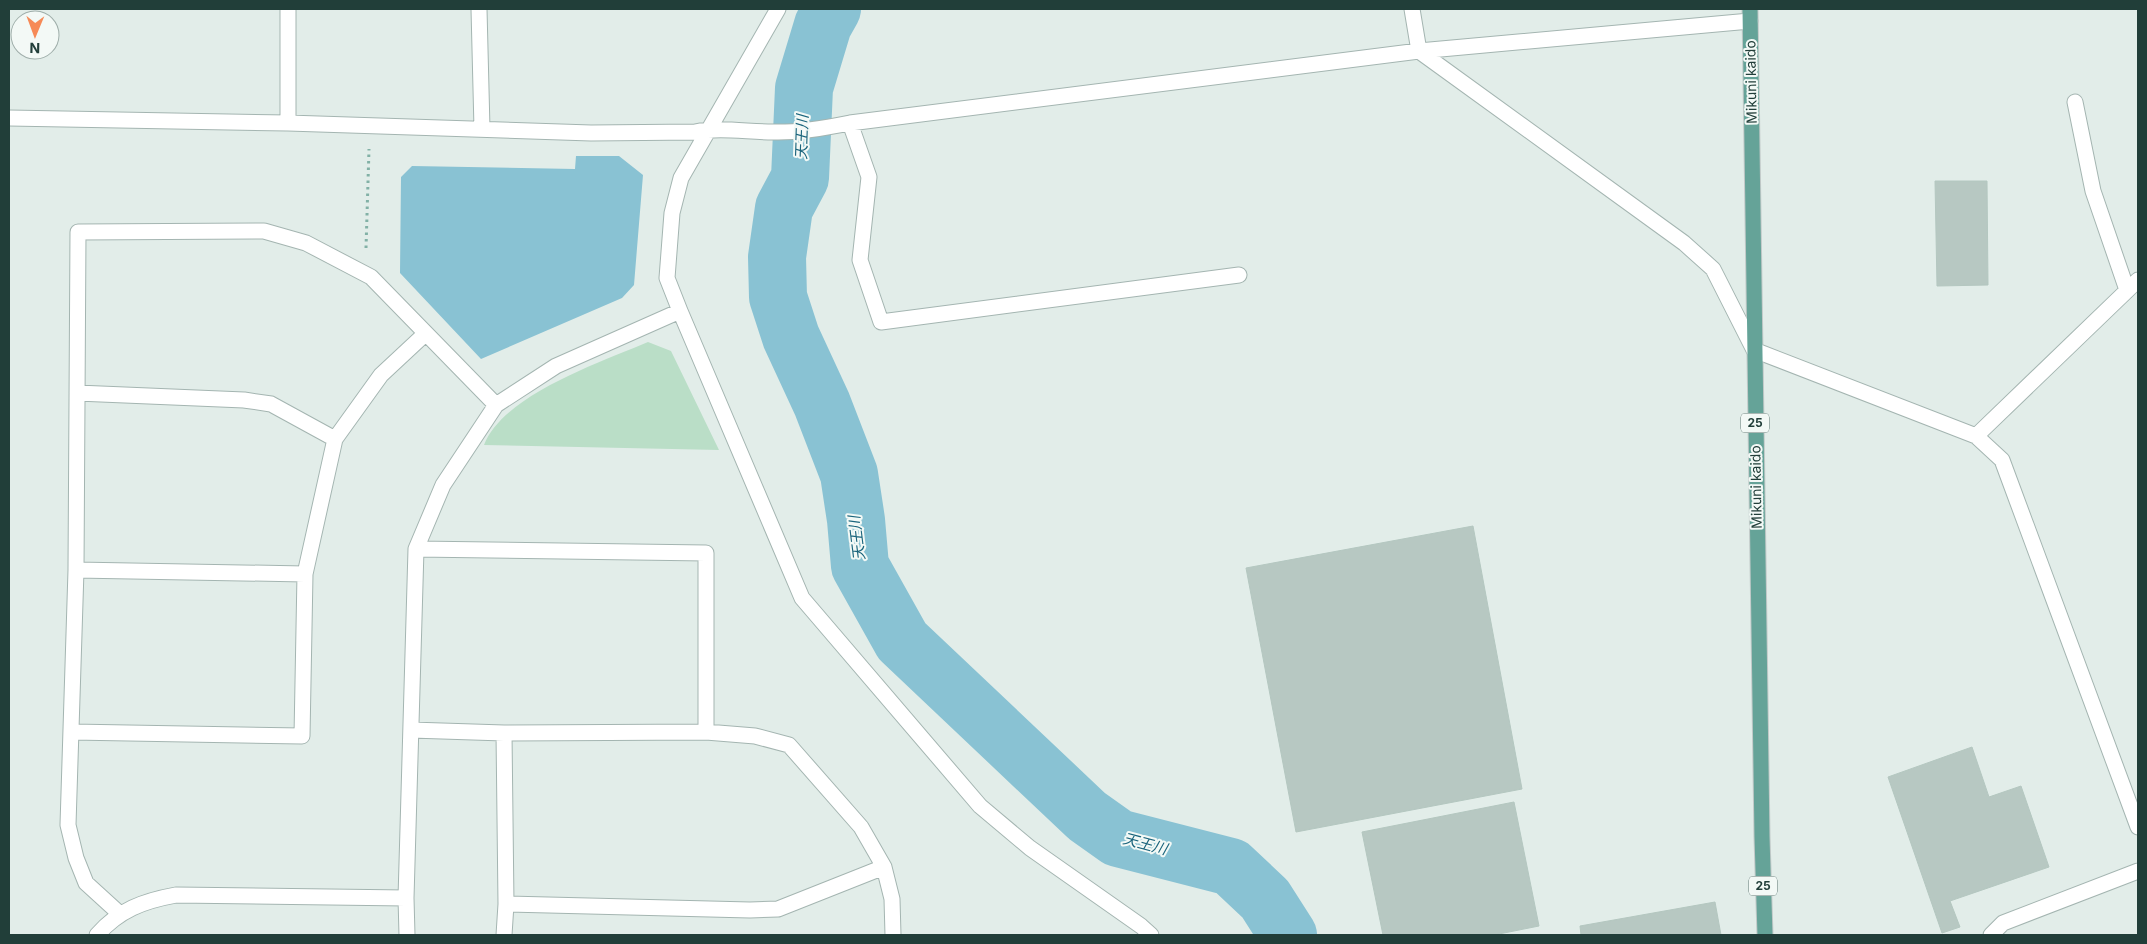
<svg xmlns="http://www.w3.org/2000/svg" width="2147" height="944" viewBox="0 0 2147 944" font-family="Inter,'Noto Sans JP',sans-serif">
	<style>
		.green { fill: #badec7 }
		.water { fill: #89c2d3 }
		.lines { fill: none; stroke-linecap: round; stroke-linejoin: round }
		.river { stroke: #89c2d3; stroke-width: 58 }
		.building { fill: #b7c8c2; stroke: #b4c7c0 }
		.minor-casing { stroke: #a4b5b1; stroke-width: 17 }
		.major-casing { stroke: #c1c9c8; stroke-width: 17 }
		.path { stroke: #82b1a6; stroke-width: 3; stroke-dasharray: 2.5 4; stroke-linecap: butt }
		.minor { stroke: #fff; stroke-width: 15 }
		.major { stroke: #65a398; stroke-width: 15 }
		.labels { text-anchor: middle; stroke-width: 4; stroke-linejoin: round; paint-order: stroke }
		.shield { fill: #f3f9f6; stroke: #607672; stroke-width: 1 }
		.shield-label { font-size: 12px; font-weight: bold; fill: #213e39 }
		.street-label { font-size: 14px; fill: #213e39; stroke: #f3f9f6 }
		.water-label { font-size: 15px; font-style: italic; fill: #1a647c; stroke: #f3f9f6 }
	</style>
	<rect width="100%" height="100%" fill="#e2ede9"/>
	<path class="green" d="M648 342 671 351 719 450 484 445C503 395 601 362 648 342Z"/>
	<path class="water" d="M576 156H619L643 175 634 285 622 298 481 359 400 273 401 177 412 166 575 169Z"/>
	<g class="lines">
		<path class="river" d="M832 9 823 25 804 88 800 178 784 208 777 257 778 297 791 337 822 404 849 474 856 520 860 566 902 641 1087 816 1118 838 1231 867 1265 899 1288 935"/>
	</g>
	<path class="building" d="M1935 181H1987L1988 285 1937 286Z
		M1473 526 1522 789 1296 832 1246 568Z
		M1972 747 1989 797 2021 786 2049 867 1950 901 1960 927 1942 933 1888 777Z
		M1514 802 1539 926 1494 935H1383L1362 832Z
		M1715 902 1721 935H1581L1580 926Z"/>
	<g class="lines">
		<g class="minor-casing">
			<path id="minor" d="M288 9V123
				M479 9 482 129
				M778 9 681 178 672 213 667 278 680 311 802 598 980 806 1030 848 1141 926 1151 935
				M1412 9 1419 51 1684 243 1713 269 1754 350 1976 436 2002 460 2138 827
				M2075 102 2093 191 2127 290
				M9 118 288 123 591 133 695 132C720 127 747 132 773 132 798 133 825 128 850 123L1419 51 1750 21
				M850 123 869 177 860 260 881 322 1239 275
				M77 393 244 400 271 404 335 439
				M1976 436 2138 280
				M416 549 706 553V732
				M76 570 305 574
				M411 730 504 733 706 732 755 736 789 745 861 827 884 867 892 899 893 935
				M72 732 302 736 305 574 335 439 381 375 425 334
				M506 904 750 910 778 909 884 867
				M120 914 86 883 76 858 68 825 76 570 78 232 264 231 306 243 371 277 496 405
				M97 935C119 910 143 901 176 895L406 898
				M407 935 406 898 416 549 443 485 496 405 556 366 680 311
				M504 935 506 904 504 733
				M1991 935 2003 923 2138 871"/>
		</g>
		<g class="major-casing">
			<path id="major" d="M1750 9 1762 837 1765 935"/>
		</g>
		<path class="path" d="M366 248 369 149"/>
		<use href="#minor" class="minor"/>
		<use href="#major" class="major"/>
	</g>
	<g class="labels">
		<g class="shield">
			<rect x="1741" y="413.5" width="28" height="19" rx="4"/>
			<rect x="1749" y="876.5" width="28" height="19" rx="4"/>
		</g>
		<g class="shield-label">
			<text x="1755" y="427">25</text>
			<text x="1763" y="890">25</text>
		</g>
		<g class="street-label">
			<text transform="translate(1751 82) rotate(-91)" y="5">Mikuni kaido</text>
			<text transform="translate(1756 487) rotate(-91)" y="5">Mikuni kaido</text>
		</g>
		<g class="water-label">
			<text transform="translate(802 137) rotate(-88)" y="5">天王川</text>
			<text transform="translate(857 538) rotate(-97)" y="5">天王川</text>
			<text transform="translate(1145 844) rotate(15)" y="5">天王川</text>
		</g>
	</g>
	<rect width="2147" height="944" fill="none" stroke="#213e39" stroke-width="20"/>
	<g transform="translate(35 35) rotate(181)"><circle r="24" fill="#f3f9f6" stroke="#9faeaa"/>
	<path d="M0-4L9 19L0 12L-9 19Z" fill="#f68a57"/>
	<text y="-8" font-size="14" font-weight="bold" text-anchor="middle" fill="#213e39">N</text>
	</g>
</svg>
